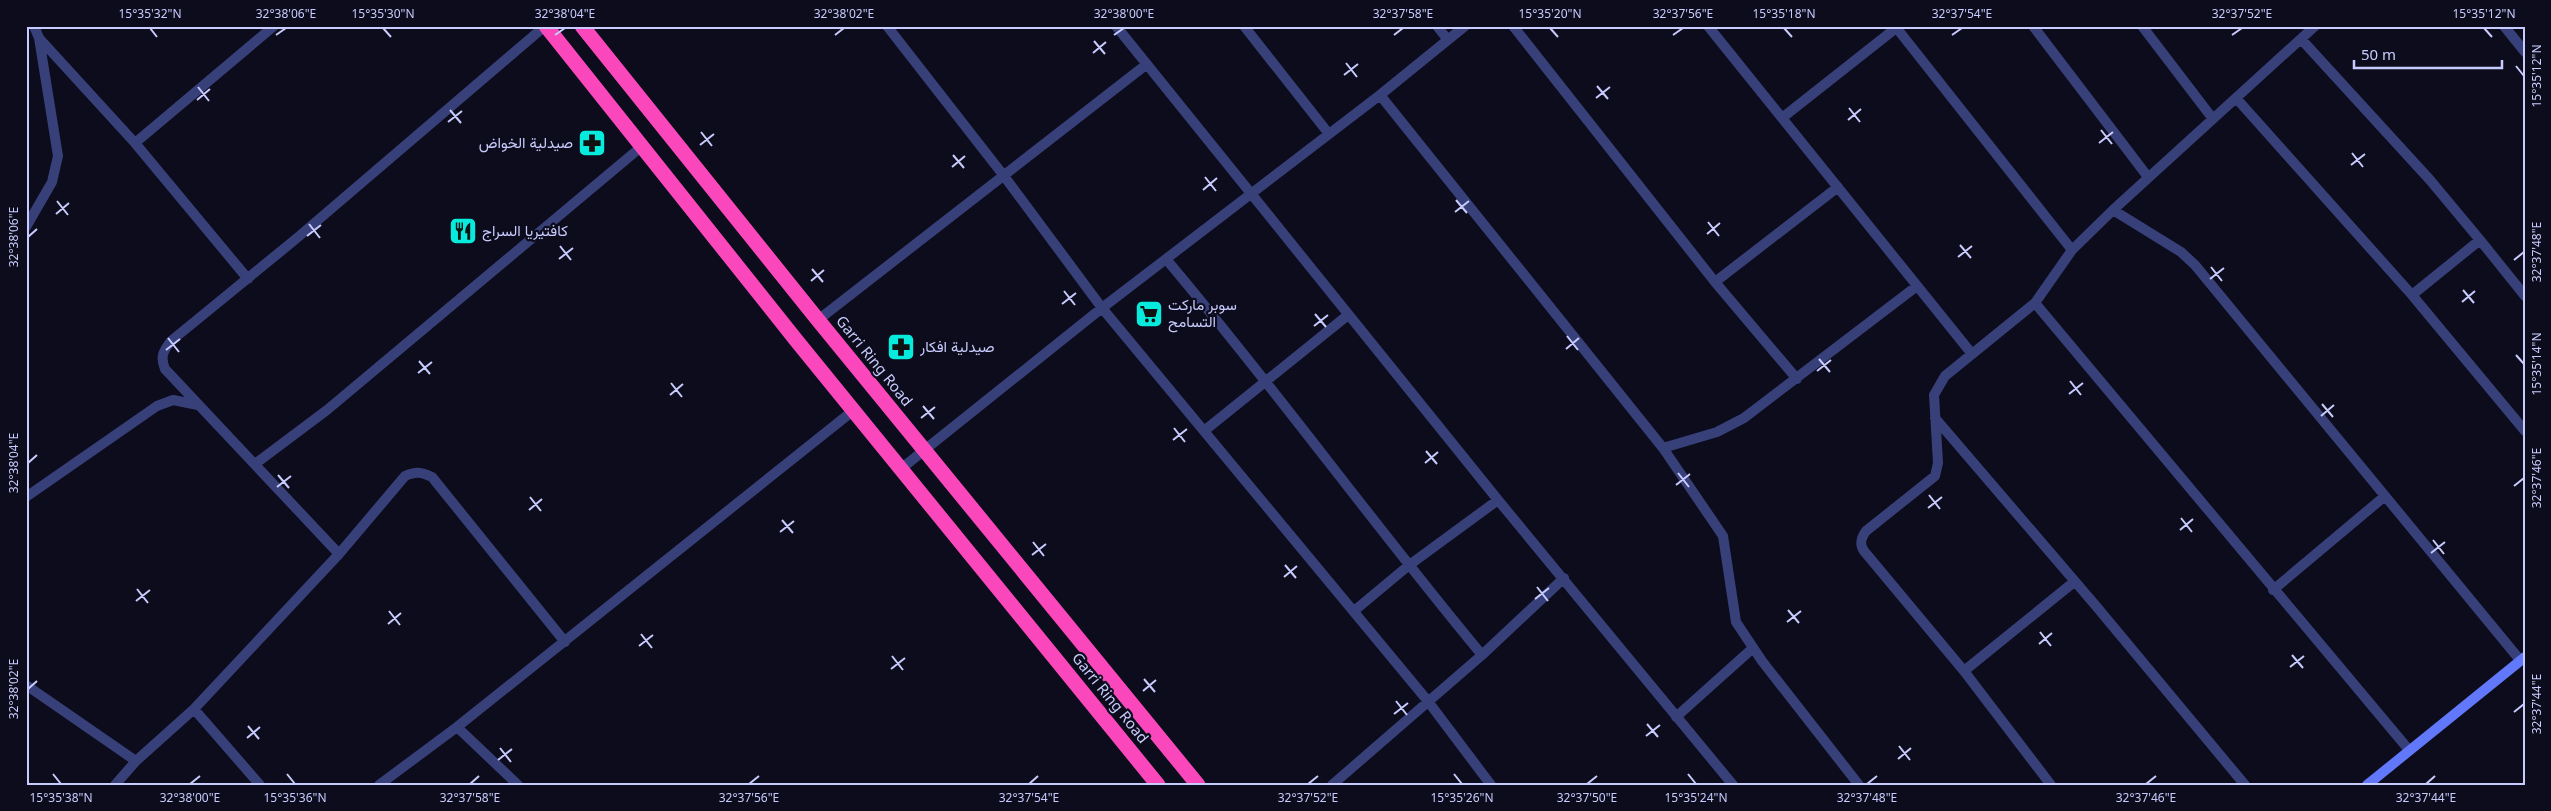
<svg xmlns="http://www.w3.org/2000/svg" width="2551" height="811" viewBox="0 0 2551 811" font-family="'Noto Sans',Vazirmatn,sans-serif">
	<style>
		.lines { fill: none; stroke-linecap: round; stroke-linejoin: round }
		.street { stroke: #38407a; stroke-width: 10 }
		.secondary { stroke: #6278fb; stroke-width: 10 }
		.highway { stroke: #fa47bb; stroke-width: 15 }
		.ticks { fill: none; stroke: #c8cbfd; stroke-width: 2 }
		.labels { text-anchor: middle; stroke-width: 4.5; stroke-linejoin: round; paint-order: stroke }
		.poi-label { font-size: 15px; fill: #c8cbfd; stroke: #0c0c1c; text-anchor: start }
		.street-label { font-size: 15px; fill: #c8cbfd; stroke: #0c0c1c }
		.neatline { fill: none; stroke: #c8cbfd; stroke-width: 2 }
		.ticks-label { font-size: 12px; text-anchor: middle; fill: #c8cbfd }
	</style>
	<rect width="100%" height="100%" fill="#0c0c1c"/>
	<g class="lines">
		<path class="street" d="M887 26 1004 176 1102 308 1427 700 1491 785
			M1116 26 1498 500 1733 785
			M1244 26 1329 134
			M1437 26 1448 40
			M1513 26 1715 282 1797 379
			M1708 26 1972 354
			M1895 26 2072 250
			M2033 26 2148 177
			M2142 26 2213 119
			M2504 26 2525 52
			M39 38 135 143 248 279
			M2301 39 2430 180 2480 240
			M1380 95 1663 448 1723 536 1736 622 1762 661 1859 785
			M2236 98 2412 295 2525 431
			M1782 118 1896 28
			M135 143 274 26
			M2113 210 2181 252 2195 265 2520 660
			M26 227 52 182 58 156 39 38 34 26
			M1166 259C1275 388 1374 525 1482 655
			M1715 282 1838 187
			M2412 295 2480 240 2525 296
			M2035 303 2409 750
			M818 320 1147 64
			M1935 418 2096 606 2245 785
			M1204 431 1348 315
			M1663 448 1717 432 1744 418 1917 286
			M255 464 327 410 641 147
			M902 468 1102 308 1380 95 1465 26
			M26 497 157 406 173 400 198 405
			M339 554 165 369C160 357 163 351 171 341L297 238 545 26
			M2273 590 2385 496
			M1354 611 1408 566 1498 500
			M1964 671 2074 582
			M26 685 136 761
			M194 709 260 785
			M1676 717 1753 648
			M457 727 518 785
			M115 785 136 761 194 709 339 554 405 476C416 471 421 472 432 477L565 642
			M379 785 457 727 854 410
			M1332 785 1482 655 1564 578
			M2051 785 1964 671 1864 551C1859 544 1861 538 1866 531L1935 476 1938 463 1934 395 1945 376 2035 303 2072 250 2113 210 2315 26"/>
		<path class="secondary" d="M2367 785 2525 657"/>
		<path class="highway" d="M546 26 796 340 1158 785
			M582 26 818 320 1198 785"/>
	</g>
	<path class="ticks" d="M150 28 157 37M383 28 391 37M1550 28 1558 37M1784 28 1792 37M2484 28 2492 37M276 35 286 28M555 35 565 28M835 35 844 28M1114 35 1124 28M1394 35 1403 28M1673 35 1683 28M1952 35 1962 28M2232 35 2242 28M1094 41 1105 54M1093 53 1106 42M1346 63 1357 77M2516 66 2524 76M1344 75 1358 64M1597 86 1608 99M198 87 209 101M1596 98 1610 87M197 100 210 89M1849 108 1860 122M450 110 461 123M1848 120 1861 109M448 122 462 111M2101 130 2112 144M701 132 712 146M2099 143 2113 132M700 145 714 134M2352 153 2363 167M953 155 964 168M2351 165 2365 154M952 167 965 156M1205 177 1216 191M1203 190 1217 178M1456 200 1467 213M57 201 68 215M1455 212 1469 201M56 214 69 203M1708 222 1719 236M309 224 320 238M1707 234 1720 223M307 236 321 225M28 237 37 229M1960 245 1971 258M560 246 571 260M1958 257 1972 246M559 259 573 248M2514 260 2524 252M2211 267 2222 281M812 269 823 282M2210 279 2224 268M811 281 824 270M2463 290 2474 303M1064 291 1075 305M2462 302 2475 291M1062 304 1076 293M1315 314 1326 327M1314 326 1328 315M1567 336 1578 350M168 338 179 352M1566 349 1579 338M166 350 180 339M2516 355 2524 364M1819 359 1830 372M419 361 430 374M1817 371 1831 360M418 373 432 362M2070 381 2081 395M671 383 682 397M2069 394 2083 383M670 395 683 384M2322 404 2333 417M923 406 934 419M2321 416 2334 405M921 418 935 407M1174 428 1185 442M1173 440 1187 429M1426 451 1437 464M28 463 37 455M1425 463 1438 452M1678 473 1689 487M278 475 289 488M1676 485 1690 474M2514 486 2524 478M277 487 291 476M1929 495 1940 509M530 497 541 511M1928 508 1942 497M529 510 542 499M2181 518 2192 532M782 520 793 533M2180 530 2193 519M780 532 794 521M2433 540 2444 554M1033 542 1044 556M2431 553 2445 542M1032 555 1046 544M1285 565 1296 578M1284 577 1297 566M1537 587 1548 601M137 589 148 603M1535 599 1549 588M136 601 150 590M1788 610 1799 623M389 611 400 625M1787 622 1801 611M388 624 401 613M2040 632 2051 646M641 634 652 648M2039 644 2052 633M639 646 653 635M2292 655 2303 668M892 656 903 670M2290 667 2304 656M891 669 905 658M1144 679 1155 692M28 689 37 681M1143 691 1156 680M1396 701 1407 715M2514 712 2524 704M1394 714 1408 703M1647 724 1658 737M248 726 259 739M1646 736 1660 725M247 738 260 727M1899 746 1910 760M500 748 511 762M1898 759 1911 748M498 760 512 749M53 774 61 784M287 774 295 784M1454 774 1462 784M1688 774 1696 784M190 784 200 776M470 784 479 776M749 784 759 776M1029 784 1038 776M1308 784 1318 776M1587 784 1597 776M1867 784 1877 776M2146 784 2156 776M2426 784 2435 776"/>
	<defs>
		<g id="pharmacy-square" transform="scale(1.4375)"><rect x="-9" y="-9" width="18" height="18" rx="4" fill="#06ebdb" stroke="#0c0c1c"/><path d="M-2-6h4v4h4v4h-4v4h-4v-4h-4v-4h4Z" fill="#111"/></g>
		<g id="restaurant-square" transform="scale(1.4375)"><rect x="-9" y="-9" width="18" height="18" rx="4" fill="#06ebdb" stroke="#0c0c1c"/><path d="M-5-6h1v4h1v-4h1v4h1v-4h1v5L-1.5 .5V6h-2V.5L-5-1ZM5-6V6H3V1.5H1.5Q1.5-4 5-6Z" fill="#111"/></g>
		<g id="supermarket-square" transform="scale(1.4375)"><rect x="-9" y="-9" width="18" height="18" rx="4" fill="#06ebdb" stroke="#0c0c1c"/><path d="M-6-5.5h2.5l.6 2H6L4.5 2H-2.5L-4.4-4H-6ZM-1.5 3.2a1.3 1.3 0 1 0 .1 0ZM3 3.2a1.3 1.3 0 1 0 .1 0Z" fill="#111"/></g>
	</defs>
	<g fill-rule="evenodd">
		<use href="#pharmacy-square" x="592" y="143"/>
		<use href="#restaurant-square" x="463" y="231"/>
		<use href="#supermarket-square" x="1149" y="314"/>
		<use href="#pharmacy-square" x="901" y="347"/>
	</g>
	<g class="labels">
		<g class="poi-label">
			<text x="573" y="148" text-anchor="end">صيدلية الخواض</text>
			<text x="482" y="236">كافتيريا السراج</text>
			<text x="1168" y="310">سوبر ماركت<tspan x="1168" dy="17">التسامح</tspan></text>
			<text x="920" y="352">صيدلية افكار</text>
		</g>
		<g class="street-label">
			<text transform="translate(874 361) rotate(51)" y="5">Garri Ring Road</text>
			<text transform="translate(1110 698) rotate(51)" y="5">Garri Ring Road</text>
		</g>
	</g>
	<rect width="2551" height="811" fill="none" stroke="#0c0c1c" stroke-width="55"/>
	<path d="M2354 60v8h148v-8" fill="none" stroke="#c8cbfd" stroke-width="2.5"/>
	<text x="2361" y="60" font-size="15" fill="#c8cbfd" stroke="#0c0c1c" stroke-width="4" paint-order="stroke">50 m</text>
	<rect x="28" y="28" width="2496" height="756" class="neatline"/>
	<g class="ticks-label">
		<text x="150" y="18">15°35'32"N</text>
		<text x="286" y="18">32°38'06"E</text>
		<text x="383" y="18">15°35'30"N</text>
		<text x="565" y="18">32°38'04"E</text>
		<text x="844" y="18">32°38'02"E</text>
		<text x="1124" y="18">32°38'00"E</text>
		<text x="1403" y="18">32°37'58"E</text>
		<text x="1550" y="18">15°35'20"N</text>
		<text x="1683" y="18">32°37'56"E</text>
		<text x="1784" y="18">15°35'18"N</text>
		<text x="1962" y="18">32°37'54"E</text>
		<text x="2242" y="18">32°37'52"E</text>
		<text x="2484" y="18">15°35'12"N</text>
		<text transform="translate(2537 76) rotate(-90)" y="4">15°35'12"N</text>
		<text transform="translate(14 237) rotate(-90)" y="4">32°38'06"E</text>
		<text transform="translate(2537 252) rotate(-90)" y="4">32°37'48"E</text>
		<text transform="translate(2537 364) rotate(-90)" y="4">15°35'14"N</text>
		<text transform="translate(14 463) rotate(-90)" y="4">32°38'04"E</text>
		<text transform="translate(2537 478) rotate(-90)" y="4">32°37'46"E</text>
		<text transform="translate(14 689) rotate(-90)" y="4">32°38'02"E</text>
		<text transform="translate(2537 704) rotate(-90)" y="4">32°37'44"E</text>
		<text x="61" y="802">15°35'38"N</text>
		<text x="190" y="802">32°38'00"E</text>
		<text x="295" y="802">15°35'36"N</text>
		<text x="470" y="802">32°37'58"E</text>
		<text x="749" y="802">32°37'56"E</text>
		<text x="1029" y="802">32°37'54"E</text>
		<text x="1308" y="802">32°37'52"E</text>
		<text x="1462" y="802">15°35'26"N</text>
		<text x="1587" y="802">32°37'50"E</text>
		<text x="1696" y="802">15°35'24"N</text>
		<text x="1867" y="802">32°37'48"E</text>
		<text x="2146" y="802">32°37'46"E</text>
		<text x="2426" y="802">32°37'44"E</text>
	</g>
</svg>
